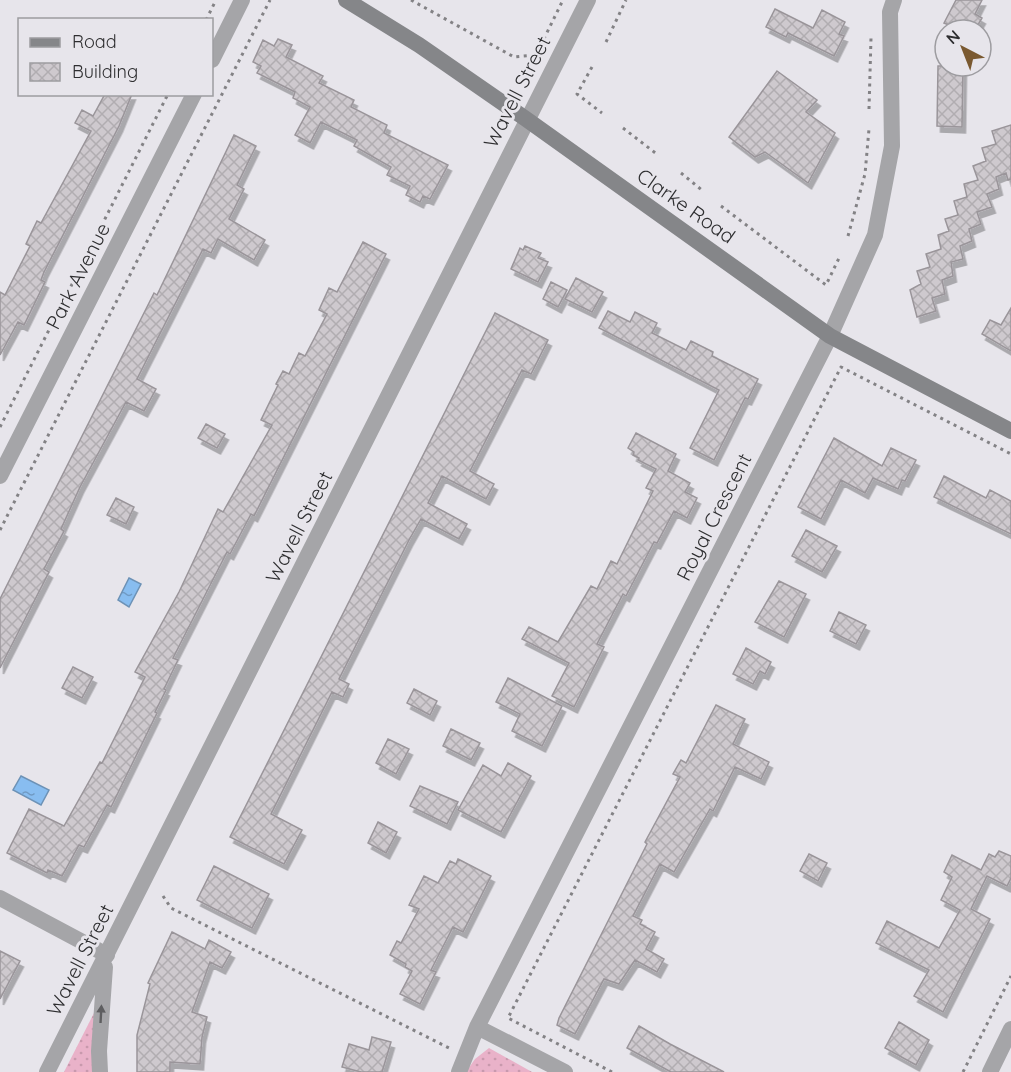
<svg xmlns="http://www.w3.org/2000/svg" width="1011" height="1072" viewBox="0 0 1011 1072" font-family="Quicksand,sans-serif">
	<style>
		.grass { fill: url(#grass-dots) }
		.water { fill: url(#water-ripples); stroke: #6d92b6; stroke-width: 1.5 }
		.building { fill: url(#building-cross-hatch); stroke: #9a959a; stroke-width: 1.5; filter: url(#shadow) }
		.lines { fill: none; stroke-linecap: round; stroke-linejoin: round }
		.path { stroke: #838285; stroke-width: 3; stroke-dasharray: 3 4.5; stroke-linecap: butt }
		.minor { stroke: #a5a5a8; stroke-width: 16 }
		.tertiary { stroke: #a5a5a8; stroke-width: 16 }
		.secondary { stroke: #858689; stroke-width: 16 }
		.oneway { fill: #5e5e60 }
		.labels { text-anchor: middle; stroke-width: 6; stroke-linejoin: round; paint-order: stroke }
		.street-label { font-size: 20px; fill: #2e2e30; stroke: #e7e5eb }
	</style>
	<defs>
		<pattern id="grass-dots" width="8" height="8" patternUnits="userSpaceOnUse" patternTransform="scale(1.5)"><rect width="8" height="8" fill="#e9b2c9"/><path d="M2 2h.1M6 6h.1" fill="none" stroke="#c899ad" stroke-width="1.8" stroke-linecap="round"/></pattern>
		<pattern id="water-ripples" width="26" height="14" patternUnits="userSpaceOnUse" patternTransform="scale(1.5)"><rect width="26" height="14" fill="#88bdf0"/><path d="M2 4q2-2 4 0t4 0M15 11q2-2 4 0t4 0" fill="none" stroke="#709ac3"/></pattern>
		<pattern id="building-cross-hatch" width="8" height="8" patternUnits="userSpaceOnUse" patternTransform="scale(1.5)"><rect width="8" height="8" fill="#cec9ce"/><path d="M0 0l8 8M0 8l8-8" fill="none" stroke="#b1adb1"/></pattern>
		<filter id="shadow"><feDropShadow dx="3.5" dy="6" stdDeviation="0" flood-color="#0004"/></filter>
	</defs>
	<rect width="100%" height="100%" fill="#e7e5eb"/>
	<path class="grass" d="M94 1013 92 1072H64Z
		M489 1048 532 1072H466L475 1059Z"/>
	<path class="water" d="M129 578 141 584 129 607 118 600Z
		M21 776 49 790 41 805 13 790Z"/>
	<path class="building" d="M956 0H982L975 14 982 18 975 30H946L949 25 944 23Z
		M775 9 813 28 822 10 845 22 839 34 844 36 834 56 788 33 786 37 766 27Z
		M278 39 292 45 286 57 323 76 319 83 354 100 351 107 387 125 384 133 448 165 430 199 423 196 420 202 406 195 410 186 387 175 391 167 354 146 357 140 321 122 310 143 295 135 310 107 293 98 295 92 257 73 261 66 253 62 263 40 274 46Z
		M938 66H963L962 127 937 126Z
		M777 71 817 100 806 112 835 133 808 183 765 152 755 157 729 137Z
		M105 94H132L119 126 44 272 41 280 45 282 24 325 18 322 0 355V292L5 295 30 246 26 244 37 221 41 223 91 131 75 123 82 110 93 116Z
		M1011 125V179L1008 180 1006 173 996 177 999 189 987 194 992 207 977 212 981 224 969 229 972 241 960 246 963 259 951 262 953 276 942 280 945 294 932 298 936 311 917 317 910 290 921 284 917 271 930 267 926 254 941 249 938 235 949 231 945 219 958 215 954 201 967 197 964 184 978 180 973 166 986 161 982 148 996 144 992 131Z
		M234 135 256 146 237 185 244 189 229 219 265 240 254 260 218 239 211 253 203 249 137 379 156 389 144 411 126 402 80 487 61 529 64 531 44 569 49 572 0 668V599L154 293 157 295Z
		M363 242 386 254 254 516 251 514 230 554 227 552 173 658 178 660 164 689 166 690 155 712 157 713 111 807 107 805 84 847 79 845 62 876 48 870 47 873 7 853 29 809 64 826 100 762 102 763 145 677 135 672 179 592 218 509 223 512 272 425 261 420 278 385 276 384 283 371 289 374 299 353 305 356 327 314 319 310 329 288 337 292Z
		M525 246 541 253 538 258 548 262 538 282 511 269 520 248 523 250Z
		M576 278 603 292 592 312 565 299Z
		M551 282 567 290 558 307 543 299Z
		M1011 308V351L982 334 990 320 1001 325Z
		M608 311 630 322 635 312 657 323 652 333 686 350 691 341 713 352 712 356 758 379 748 399 745 398 714 460 690 448 719 390 599 328Z
		M495 313 548 340 531 374 522 370 470 471 494 484 486 499 442 476 428 503 467 524 459 539 421 519 409 540 339 679 349 684 343 697 332 692 271 814 302 830 284 864 230 837Z
		M206 424 225 434 217 448 198 438Z
		M636 433 676 454 668 471 690 483 685 492 697 498 687 518 674 511 657 543 654 542 626 596 623 594 597 644 604 647 574 707 552 696 569 663 522 639 529 627 558 642 591 586 597 589 611 561 617 564 653 491 646 488 656 469 638 460 639 458 633 455 634 452 628 448Z
		M834 438 882 466 891 448 916 460 905 481 902 480 898 489 873 478 865 493 841 480 821 519 798 507Z
		M944 476 986 498 990 490 1011 501V534L934 497Z
		M116 498 134 507 126 524 107 515Z
		M806 530 837 546 822 572 792 556Z
		M779 581 806 594 784 637 755 622Z
		M839 612 866 625 856 644 830 631Z
		M746 648 771 662 765 674 760 671 753 684 733 674Z
		M73 667 93 677 82 698 62 688Z
		M508 678 562 706 542 746 512 731 520 714 496 702Z
		M414 689 437 701 430 715 407 703Z
		M716 705 745 719 733 744 769 762 761 779 735 767 713 811 710 809 674 872 660 864 633 916 642 920 640 924 655 932 646 949 664 959 657 972 635 960 619 984 604 979 575 1034 557 1025 559 1018 647 844 645 842 680 777 673 774 681 760 686 763Z
		M451 729 480 743 471 760 443 746Z
		M388 739 409 749 396 774 376 763Z
		M508 763 531 776 501 832 458 810 483 765 501 776Z
		M420 786 458 802 447 824 410 806Z
		M378 822 397 832 386 853 368 843Z
		M999 851 1011 856V878L1007 886 987 876 971 909 990 919 943 1012 914 996 929 970 876 943 887 921 939 948 960 910 941 900 952 877 944 872 952 855 981 870 989 854 995 857Z
		M809 854 827 863 818 881 800 871Z
		M458 859 491 876 463 932 453 927 431 970 436 972 420 1004 400 994 412 971 405 967 406 964 390 955 397 941 401 943 419 909 409 905 424 876 438 883 450 861 456 864Z
		M214 866 269 894 252 928 197 900Z
		M172 932 205 949 209 940 231 952 222 968 210 962 192 1012 207 1017 202 1037 200 1064 170 1062V1072H137V1035L150 984 148 983Z
		M0 951 20 961 0 999Z
		M899 1022 929 1040 916 1065 885 1048Z
		M639 1026 670 1044 724 1072H671L627 1048Z
		M372 1037 391 1042 382 1072H361L342 1067 349 1044 369 1050Z"/>
	<g class="lines">
		<path class="path" d="M411 0 514 57 536 55 563 0
			M206 20 216 0
			M606 42 626 0
			M592 67 577 94 602 113
			M869 109 871 38
			M623 128 658 155
			M681 173 703 191
			M721 206 826 285 840 256
			M848 236 865 174 869 129
			M0 427 168 94
			M0 530 270 0
			M163 896 171 908 451 1049
			M612 1072 508 1018 841 367 1011 454
			M963 1072 1011 976"/>
		<path class="minor" d="M212 60 242 0
			M0 476 194 94
			M0 898 107 955
			M477 1027 565 1072
			M459 1072 477 1027 830 336 875 235 892 146 890 12 894 0
			M990 1072 1011 1029"/>
		<path class="tertiary" d="M47 1072 588 0
			M100 1072 99 1051 105 967"/>
		<path class="secondary" d="M346 0 419 45 526 119 830 336 1011 431"/>
	</g>
	<defs><path id="oneway-solid" d="M-6-.8H1V-3.2L6.5 0L1 3.2V.8H-6Z" transform="scale(1.5)"/></defs>
	<use class="oneway" href="#oneway-solid" transform="translate(101 1014) rotate(-87)"/>
	<g class="labels">
		<g class="street-label">
			<text transform="translate(517 92) rotate(-63)" y="7">Wavell Street</text>
			<text transform="translate(686 206) rotate(35)" y="7">Clarke Road</text>
			<text transform="translate(78 276) rotate(-63)" y="7">Park Avenue</text>
			<text transform="translate(714 517) rotate(-63)" y="7">Royal Crescent</text>
			<text transform="translate(299 527) rotate(-63)" y="7">Wavell Street</text>
			<text transform="translate(80 960) rotate(-63)" y="7">Wavell Street</text>
		</g>
	</g>
	<rect x="18" y="18" width="195" height="78" fill="#e7e5eb" stroke="#9d9ca0" stroke-width="1.5"/>
	<rect x="30" y="38" width="30" height="9" fill="#858689" stroke="#9d9ca0" stroke-width="1.5"/>
	<text x="72" y="48" font-size="18" fill="#2e2e30">Road</text>
	<rect x="30" y="63" width="30" height="18" fill="url(#building-cross-hatch)" stroke="#9d9ca0" stroke-width="1.5"/>
	<text x="72" y="78" font-size="18" fill="#2e2e30">Building</text>
	<g transform="translate(963 48) rotate(318)"><circle r="28" fill="#e7e5eb" stroke="#9d9ca0" stroke-width="1.5"/>
	<path d="M0-4.5L10 22L0 15L-10 22Z" fill="#7a5930"/>
	<text y="-9" font-size="16" font-weight="bold" text-anchor="middle" fill="#2e2e30">N</text>
	</g>
</svg>
